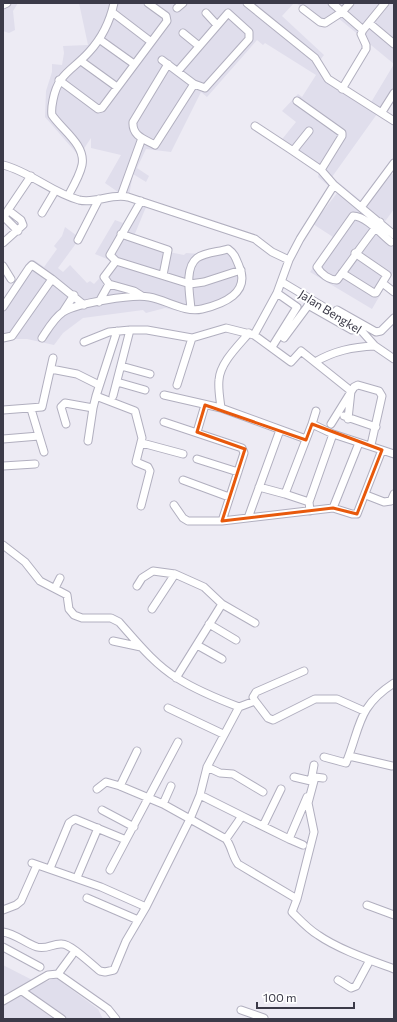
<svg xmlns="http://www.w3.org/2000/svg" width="397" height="1022" viewBox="0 0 397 1022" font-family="Commissioner,sans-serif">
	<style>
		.residential { fill: #e0deec }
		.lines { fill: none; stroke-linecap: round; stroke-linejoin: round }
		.minor-casing { stroke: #b1afbf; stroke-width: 9 }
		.minor { stroke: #fff; stroke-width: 7 }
		.marked { fill: none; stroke: #e8590c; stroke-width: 3; stroke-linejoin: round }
		.labels { text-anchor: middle; stroke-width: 4; stroke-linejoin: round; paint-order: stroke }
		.street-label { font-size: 12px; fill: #3b3a48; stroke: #fff }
	</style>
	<rect width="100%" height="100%" fill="#edebf4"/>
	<path class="residential" d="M3 3H18L13 11 15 30 9 33 3 31Z
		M79 3H294L282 16 324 55 320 60 327 74 370 104 394 64V96L385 113 394 119V126L377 114 332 177 365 204 389 172 394 175V209L381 227 394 239V271L372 309 310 272 333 237 313 224 337 193 318 177 320 169 279 143 296 122 282 111 298 94 302 97 316 75 265 43 263 45 257 40 207 97 201 92 171 152 146 149 137 168 149 176 146 182 133 174 129 195 118 192 105 183 121 155 91 148V138L79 156 45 117 46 91 52 72V64L62 65 64 53 63 46 88 45Z
		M296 3H394V64L332 13 322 23Z
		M136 203 146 207 134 236 169 252 184 255 186 253 201 254 219 248 236 256 243 267 244 273 239 291 203 310 178 311 165 308 146 313 143 310 83 318 63 333 54 345 27 339H7L3 338V300L28 262 34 260 44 267 57 249 54 246 62 236 65 227 80 238 58 268 63 272 70 265 87 283 90 281 94 284 110 267 112 261 95 254 115 220 123 223Z
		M3 965 40 984 56 978 98 1009 103 1019H3Z"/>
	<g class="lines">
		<g class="minor-casing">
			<path id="minor" d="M247 3 315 58 328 79 394 121
				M332 3 363 30 361 34 366 45V49L342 89
				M3 5 7 3
				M177 8 183 3
				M303 9 320 22 325 23 342 12 350 3
				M112 12 150 41
				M206 13 217 25
				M369 23 394 44
				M363 30 385 3
				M183 33 199 46
				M99 39 134 64
				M162 60 194 84 205 88 249 39V32L228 13 178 71
				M81 61 117 87
				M168 64 133 122C132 136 144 139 155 145L194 84
				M59 80 98 109 102 108 167 21 166 16 148 3
				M297 101 342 133V136L321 170 334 185
				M382 112 394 93
				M255 126 293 151
				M309 131 293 151 321 170
				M3 165C31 172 52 193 79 200 96 204 111 193 128 197L255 239 272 252 289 260 300 239 334 185 394 235
				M68 196C73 187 80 175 82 165 86 145 62 130 52 115 51 110 52 105 53 100 58 73 73 70 89 52 102 38 110 21 114 3
				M121 196 142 138
				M362 206 394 163
				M8 210 4 217 18 231
				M42 213 55 191
				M380 222C365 241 352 260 337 280 329 280 321 274 317 267L353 216C366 216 381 234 391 242
				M121 234 168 250 163 275
				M78 240 99 199
				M3 243 23 225 21 220 8 210 31 176
				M116 261 190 284 204 282 241 270
				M3 266 11 279
				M342 273 374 293H376L387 275 355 253
				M282 282 359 328 375 346 394 359
				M109 284 134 291 142 296
				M385 285 394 292
				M99 302 109 284 104 277 116 261 110 255 141 201
				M308 305 352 330 359 328
				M3 307 29 268 32 265 52 279 84 305
				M337 310 376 332 381 331 394 318
				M63 312 74 295
				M117 331 96 396 135 411 142 438 136 462 148 467 150 471 141 506
				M254 335 291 362 301 351 351 391 348 419
				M3 338 12 336 52 279
				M42 338C48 329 54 318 63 312 77 303 133 294 149 297 167 300 184 313 202 309 223 304 251 293 239 266 236 259 235 254 228 249 219 252 205 252 197 258 184 268 190 295 191 309
				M284 338 310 303
				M84 342 109 332 130 330H147L192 338 226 328 254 335 277 293 289 260
				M272 347 297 307 277 293
				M315 362C334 351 352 347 375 346
				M121 366 150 374
				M51 369 77 374 99 385
				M117 382 145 390
				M177 385 192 338
				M164 395 221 408 306 439
				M113 396 130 330
				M221 408C220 399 218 389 219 380 220 363 238 346 249 333
				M31 409 44 452
				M3 410 42 407 53 358
				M344 416 376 427
				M164 422 242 448 244 453 222 521
				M66 424 61 407 65 403 93 408 96 396
				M312 424 316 411
				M331 424 354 387 358 385 379 391 382 396 371 445
				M197 432 205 405
				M3 439 39 436
				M88 441 93 408
				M142 443 183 454
				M382 450 394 454
				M197 459 238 472
				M3 466 35 464
				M183 480 229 497
				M259 487 285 494
				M366 495 384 502 391 501 394 494
				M309 502 285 494 312 424 333 434 309 502 310 511
				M174 505 183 518 188 521H222L333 508 352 514H357L382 450 333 434
				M333 508 359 443
				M248 518 280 430
				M3 545 25 562 40 581 67 595 69 609 74 615 82 618H111L119 622C136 641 154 664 177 678 196 690 218 699 239 707L255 701 268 718 273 720 315 699H337L364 711
				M137 586 142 578 153 571 175 574 204 587 222 604 255 623
				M55 588 60 578
				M152 609 175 574
				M209 624 236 640
				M113 641 141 647
				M197 645 222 659
				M176 678 222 604
				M255 701 253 697 256 692 304 671
				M168 708 223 734
				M349 756 392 766
				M324 757 346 763C361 726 357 707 394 683
				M207 767 220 773 233 774 263 792
				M294 777 311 781
				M311 781 314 765
				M120 786 137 751
				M97 789 106 782 120 786 163 804 226 839
				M200 795 242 816 226 839C232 847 232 856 238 864L297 899 292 912C300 920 308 929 318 935 338 949 370 960 394 969
				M163 804 171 786
				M102 810 134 827
				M242 816 289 839 307 797
				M263 826 281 789
				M289 839 303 845
				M32 863 101 887 146 907
				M51 866 69 823 75 819 126 840
				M110 870 178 742
				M78 875 98 828
				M87 898 138 920
				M297 899 314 832 308 803 315 777 323 778
				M367 905 394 915
				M3 910 16 905 21 901 37 865
				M3 932C16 934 25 943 37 947 47 950 53 943 62 944 71 944 92 965 100 971L105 972 114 970 126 941 146 907 190 819 200 795 207 767 239 707
				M3 947 40 967
				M58 974 72 955
				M338 980 351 988 356 986 370 960
				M22 991 62 1019
				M3 1001 48 975 58 974 108 1009 116 1019
				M241 1010 264 1018"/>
		</g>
		<use href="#minor" class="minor"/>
	</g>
	<path class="marked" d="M205 405 306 440 312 424 382 450 357 514 333 508 222 521 245 449 197 432Z"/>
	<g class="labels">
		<g class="street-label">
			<text transform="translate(330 312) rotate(32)" y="4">Jalan Bengkel</text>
		</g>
	</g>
	<rect width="397" height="1022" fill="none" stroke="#3b3a48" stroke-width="8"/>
	<path d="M257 1002v6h97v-6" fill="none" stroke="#3b3a48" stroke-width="2"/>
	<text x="263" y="1002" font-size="12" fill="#3b3a48" stroke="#ffffff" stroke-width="3" paint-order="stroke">100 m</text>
</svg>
